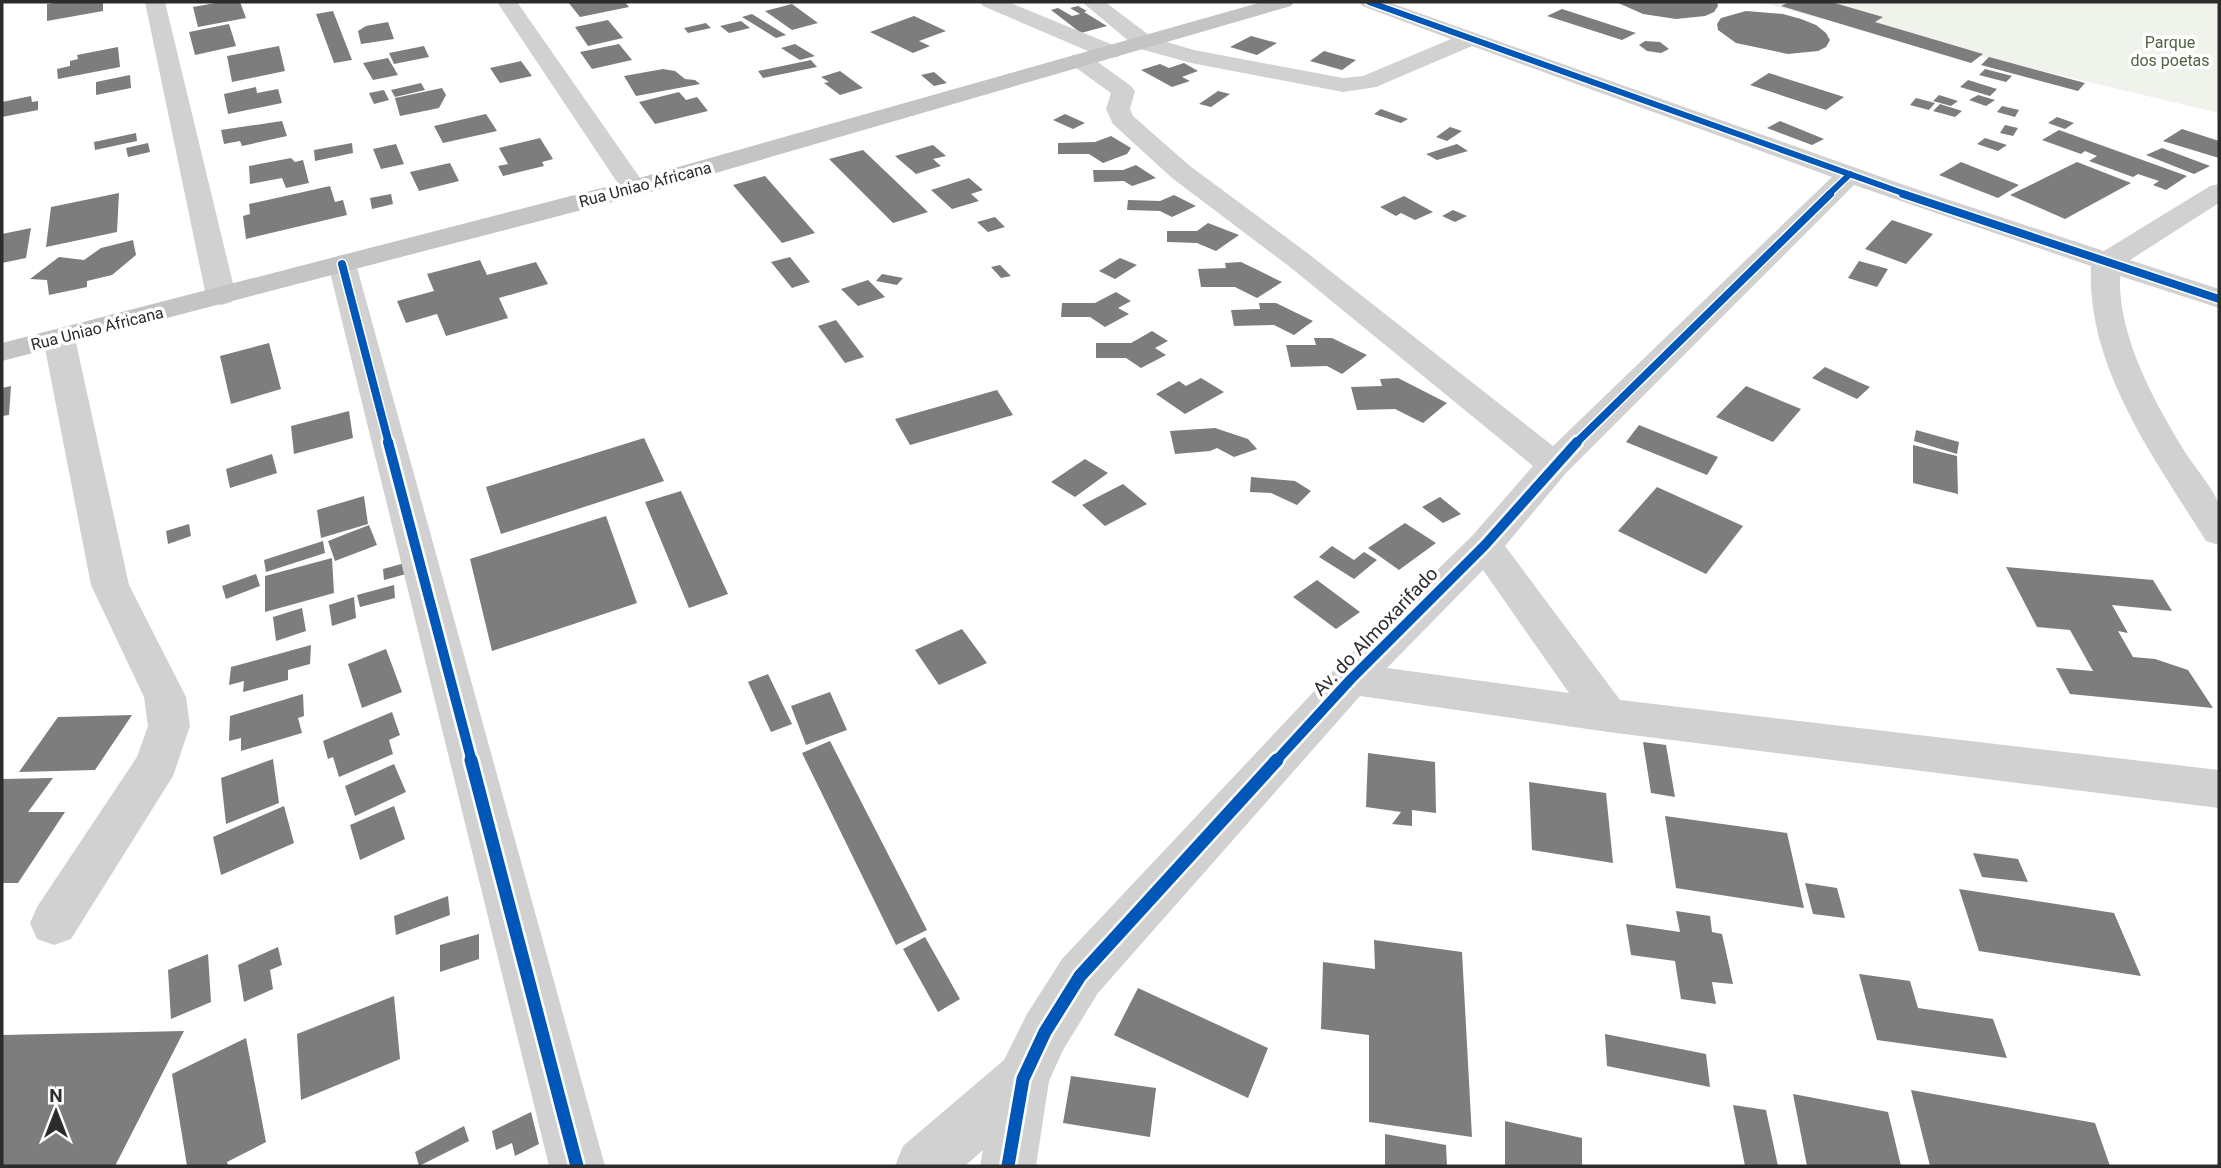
<svg xmlns="http://www.w3.org/2000/svg" width="2221" height="1168" viewBox="0 0 2221 1168" font-family="Roboto,sans-serif">
	<style>
		.green { fill: #eff3eb }
		.building { fill: #7d7d7d }
		.lines { fill: none; stroke-linecap: round; stroke-linejoin: round }
		.minor { fill: #d1d1d1; fill-rule: evenodd }
		.major { fill: #c4c4c4; fill-rule: evenodd }
		.cycleway-far3-casing { stroke: #fff; stroke-width: 9 }
		.cycleway-far2-casing { stroke: #fff; stroke-width: 11 }
		.cycleway-far1-casing { stroke: #fff; stroke-width: 15 }
		.cycleway-casing { stroke: #fff; stroke-width: 18 }
		.cycleway-far3 { stroke: #0057b8; stroke-width: 6 }
		.cycleway-far2 { stroke: #0057b8; stroke-width: 8 }
		.cycleway-far1 { stroke: #0057b8; stroke-width: 10 }
		.cycleway { stroke: #0057b8; stroke-width: 13 }
		.labels { text-anchor: middle; stroke-width: 7; stroke-linejoin: round; paint-order: stroke }
		.far-park-label { font-size: 16px; fill: #4e633e; stroke: #fff }
		.far-street-label { font-size: 16px; fill: #2c2c2c; stroke: #fff }
		.street-label { font-size: 19px; fill: #2c2c2c; stroke: #fff }
	</style>
	<rect width="100%" height="100%" fill="#fff"/>
	<path class="green" d="M1761 2H2219V113L1803 14Z"/>
	<path class="building" d="M59 2H103V11L47 21V4Z
		M221 2H240L246 18 198 27 193 7Z
		M568 2H625L629 7 580 17Z
		M1616 2H1717L1718 6 1714 12 1705 16 1676 19 1643 14Z
		M1789 2H1831L1883 17 1875 22 1983 54 1971 63 1781 6Z
		M792 4 818 23 792 30 765 11Z
		M1078 6 1087 11 1084 12 1107 26 1081 33 1051 10 1058 8 1072 16 1080 14 1070 8Z
		M1562 9 1636 33 1622 40 1547 16Z
		M333 11 352 60 334 63 316 14Z
		M1746 11 1783 14 1801 19 1816 25 1826 33 1830 40 1826 47 1818 51 1788 54 1736 43 1718 30 1717 24 1721 18Z
		M752 14 786 35 776 38 742 17Z
		M914 16 946 31 919 41 930 46 913 53 870 32Z
		M608 20 623 38 588 46 575 27Z
		M741 21 750 28 729 33 720 26Z
		M388 22 394 39 361 44 358 31 366 26Z
		M706 23 711 28 688 33 684 28Z
		M229 24 236 46 195 55 189 32Z
		M1251 36 1277 43 1257 55 1230 47Z
		M1645 41 1660 42 1669 49 1661 53 1647 51 1639 45Z
		M619 44 632 60 592 69 580 52Z
		M795 44 815 56 800 60 781 48Z
		M279 46 285 71 232 82 227 56Z
		M424 46 429 57 394 64 389 53Z
		M118 47 120 67 58 79 57 69 70 66V61L78 59 77 55Z
		M1324 51 1356 60 1342 70 1310 61Z
		M1989 57 2085 83 2078 91 1981 65Z
		M388 58 398 75 373 80 363 63Z
		M811 60 817 67 763 78 758 71Z
		M521 61 532 76 500 83 490 68Z
		M1184 63 1198 71 1182 77 1190 81 1172 87 1141 70 1160 64 1169 68Z
		M663 69 675 71 685 79 695 80 700 84 636 96 624 76Z
		M1985 69 2012 76 2006 82 1979 75Z
		M840 71 863 88 840 95 824 83 829 82 821 77Z
		M934 72 947 83 934 86 921 75Z
		M1769 73 1844 97 1826 110 1750 85Z
		M130 75 131 88 96 95V82Z
		M1968 80 1997 89 1990 96 1960 87Z
		M421 83 425 90 395 97 391 90Z
		M256 87 257 93 278 89 282 103 228 114 224 94Z
		M442 88 446 95 439 108 400 116 395 98Z
		M384 90 389 100 374 104 369 93Z
		M1218 91 1230 94 1211 107 1199 104Z
		M679 92 686 100 697 97 708 111 655 124 639 102Z
		M1939 95 1958 101 1951 106 1933 101Z
		M1978 95 1995 100 1986 106 1969 100Z
		M31 96 32 102 38 101V110L2 117V102Z
		M1916 98 1935 103 1929 110 1910 105Z
		M1940 104 1962 111 1955 117 1933 111Z
		M2002 106 2019 110 2015 117 1997 112Z
		M1381 109 1408 119 1401 123 1374 114Z
		M486 114 497 131 443 143 434 126Z
		M1065 114 1085 123 1073 129 1053 120Z
		M2057 117 2074 123 2065 129 2048 123Z
		M282 121 287 136 242 146 240 141 224 144 221 130Z
		M1780 121 1824 139 1812 145 1767 128Z
		M2005 125 2018 128 2013 136 2000 133Z
		M1450 127 1462 131 1447 141 1436 137Z
		M2182 129 2219 141V158L2163 141Z
		M2059 130 2187 176 2166 190 2153 185 2159 181 2138 174 2133 177 2089 161 2097 156 2085 151 2081 154 2042 140Z
		M136 133 137 141 95 150 94 142Z
		M1111 136 1131 148 1127 154 1103 163 1089 154H1058V143L1095 142Z
		M540 138 553 159 542 162 544 166 503 176 498 166 508 164 499 148Z
		M1985 138 2007 145 1998 151 1977 144Z
		M148 143 150 152 128 157 126 148Z
		M352 143 353 153 315 161 314 150Z
		M396 144 404 164 381 169 373 149Z
		M1457 144 1468 151 1437 160 1426 154Z
		M933 145 946 156 933 159 941 166 916 174 895 156Z
		M2162 148 2210 166 2194 174 2146 155Z
		M863 150 928 212 893 223 829 159Z
		M291 158 295 162 303 160 309 183 286 188 282 178 250 184 249 166Z
		M1961 162 2019 185 1998 198 1939 175Z
		M2077 162 2131 183 2065 219 2010 195Z
		M450 163 459 181 419 191 410 172Z
		M1136 165 1156 178 1132 186 1124 181 1094 182 1093 170H1123Z
		M765 176 815 233 782 243 733 185Z
		M969 178 983 190 971 194 979 201 952 209 931 190Z
		M330 186 335 202 343 200 347 215 246 239 243 216 250 214 249 204Z
		M119 193 117 232 46 247 51 207Z
		M391 194 393 204 372 209 370 198Z
		M1174 195 1196 206 1172 217 1160 211 1127 210 1128 200 1160 201Z
		M1404 196 1433 212 1415 220 1401 213 1396 216 1380 207Z
		M1453 210 1467 216 1455 222 1442 216Z
		M995 217 1005 227 988 232 977 222Z
		M1892 220 1933 234 1906 264 1865 249Z
		M1208 223 1239 235 1216 251 1197 243 1167 242V231H1197Z
		M31 228 26 258 2 263V234Z
		M133 240 136 255 112 275 87 281V287L49 295 47 280 30 279 59 257 84 260 101 248Z
		M790 257 810 282 792 288 771 262Z
		M1120 258 1137 265 1115 279 1099 271Z
		M480 260 487 275 536 262 548 284 499 298 508 318 446 336 437 314 406 323 397 301 434 291 427 274Z
		M1859 261 1888 269 1877 287 1848 278Z
		M1241 262 1282 282 1257 298 1235 287H1201L1198 269 1226 268 1225 263Z
		M1000 265 1011 276 1001 278 991 267Z
		M882 274 903 278 897 285 876 281Z
		M868 280 885 297 858 306 841 289Z
		M1116 292 1131 301 1118 308 1129 314 1105 327 1090 317H1061L1062 303H1095Z
		M1259 303H1276L1313 321 1294 335 1274 325 1234 326 1231 310 1260 309Z
		M836 320 864 357 845 363 818 326Z
		M1152 331 1168 341 1155 348 1166 355 1141 368 1126 358H1096V343H1131Z
		M1314 338H1332L1367 355 1342 374 1327 366 1291 367 1286 345H1316Z
		M269 343 281 389 231 404 220 356Z
		M1825 367 1870 387 1857 399 1812 378Z
		M1201 378 1224 392 1185 414 1156 394 1179 381 1186 386Z
		M1398 378 1447 403 1423 423 1395 409 1357 410 1351 387 1382 386 1380 379Z
		M11 386 9 415 2 416V388Z
		M1746 386 1801 409 1773 442 1716 417Z
		M997 390 1013 415 910 445 895 419Z
		M349 411 353 438 294 454 291 426Z
		M1639 425 1718 457 1707 475 1626 442Z
		M1215 428 1248 439 1257 449 1234 457 1217 448 1210 451 1175 454 1170 431Z
		M1916 430 1959 442 1957 454 1914 441Z
		M644 438 664 481 501 534 486 487Z
		M1913 445 1957 456 1958 494 1913 483Z
		M272 454 277 473 230 488 226 469Z
		M1085 459 1108 473 1075 497 1051 482Z
		M1251 477 1295 481 1311 491 1297 505 1271 493 1250 492Z
		M1123 484 1147 504 1105 526 1082 505Z
		M1657 487 1743 526 1706 574 1618 531Z
		M681 491 728 594 689 608 645 502Z
		M364 496 368 524 321 538 317 510Z
		M1440 497 1461 514 1443 523 1422 507Z
		M606 516 637 603 492 651 470 559Z
		M1405 523 1436 543 1399 570 1368 548Z
		M189 524 191 536 168 544 166 531Z
		M369 525 377 545 335 561 328 541Z
		M323 541 325 553 266 572 264 560Z
		M1332 546 1354 560 1364 552 1377 560 1354 579 1319 557Z
		M332 558 334 593 265 612V576Z
		M405 563 406 574 384 580 383 569Z
		M2006 567 2153 580 2172 611 2112 605 2128 633 2118 631 2133 657 2155 659 2188 670 2213 708 2070 694 2056 668 2093 671 2070 630 2037 627Z
		M256 574 260 586 226 599 222 586Z
		M1317 580 1360 612 1336 629 1293 597Z
		M394 585 395 598 360 607 357 595Z
		M354 597 356 618 332 626 329 605Z
		M302 608 306 631 276 641 273 617Z
		M962 629 987 663 939 685 915 650Z
		M311 645 310 664 288 670V680L243 692 244 681 229 685 231 667Z
		M386 649 402 692 362 708 348 664Z
		M768 674 792 724 771 732 748 682Z
		M830 692 847 730 806 745 791 706Z
		M303 694 304 716 298 718 302 733 241 751V738L229 741 230 716Z
		M392 712 400 735 389 740 393 754 339 777 333 757 328 759 323 741Z
		M132 715 95 770 19 772 58 717Z
		M830 741 927 930 896 945 802 753Z
		M1643 742 1666 745 1675 797 1651 793Z
		M1368 753 1435 762 1436 813 1412 810V826L1392 824 1401 812 1366 807Z
		M273 759 279 803 226 824 221 778Z
		M394 764 406 792 355 816 345 786Z
		M53 778 28 812H65L18 883H2V779Z
		M1529 782 1606 793 1613 863 1532 850Z
		M284 806 294 843 221 875 213 837Z
		M394 806 405 839 360 860 350 825Z
		M1665 816 1787 833 1804 908 1676 888Z
		M1973 853 2018 859 2028 882 1982 877Z
		M1805 883 1837 888 1845 918 1813 914Z
		M1959 889 2114 913 2141 976 1979 951Z
		M448 896 450 915 396 935 394 916Z
		M1676 911 1710 916 1712 932 1722 934 1733 984 1712 982 1716 1004 1681 999 1675 961 1631 955 1626 924 1680 932Z
		M479 934V959L440 972V945Z
		M925 937 960 999 938 1012 903 949Z
		M1374 940 1462 952 1472 1137 1369 1122V1035L1321 1029 1323 962 1375 969Z
		M278 947 282 965 270 970 273 989 244 1002 238 965Z
		M208 954 211 1002 171 1019 168 970Z
		M1859 974 1910 981 1918 1008 1993 1019 2007 1058 1877 1040Z
		M1138 988 1268 1048 1248 1098 1114 1035Z
		M394 996 400 1059 301 1100 297 1034Z
		M184 1031 115 1166H2V1035Z
		M1605 1034 1706 1054 1710 1087 1607 1066Z
		M246 1038 266 1142 227 1162 228 1166H187L172 1074Z
		M1071 1076 1156 1088 1150 1137 1063 1123Z
		M1911 1090 2095 1123 2110 1166H1930Z
		M1793 1094 1888 1112 1901 1166H1807Z
		M1733 1105 1766 1110 1778 1166H1745Z
		M531 1112 539 1144 515 1156 512 1143 496 1150 492 1131Z
		M1505 1121 1582 1138V1166H1505Z
		M464 1126 469 1141 419 1166 415 1152Z
		M1385 1134 1446 1145 1447 1166H1385Z"/>
	<g class="lines">
		<path class="minor" d="M145 2H165L236 296 232 302 221 305 210 302 206 296Z
			M497 2H517L647 188 643 194 634 196 625 194Z
			M980 2H1008L1118 47 1121 52 1118 57H1102L983 6Z
			M1082 2H1105L1153 38 1194 50 1343 78 1363 76 1451 39 1362 6 1359 2H1388L1907 186 2104 251 2210 186 2219 184V203L2130 260 2219 289V308L2120 276C2118 337 2154 401 2185 452 2195 468 2210 484 2218 502 2221 513 2219 532 2219 545L2206 541C2155 459 2086 367 2091 266L1854 185 1566 473 1505 546 1620 700 2219 770V808L1608 732 1360 696 1098 993 1063 1050 1049 1081 1036 1166H980L983 1150 965 1166H895L903 1146 1004 1060 1027 1014 1062 959 1336 668 1472 536 1533 466 1290 267 1172 178 1113 124 1106 109 1111 93 1072 65 1069 60 1072 55H1088L1131 86 1135 91 1130 109 1133 116 1190 166 1310 255 1553 446 1832 177 1472 46 1376 87 1343 92 1191 63 1137 48ZM1483 570 1569 693 1387 668Z
			M342 255 352 258 356 264 605 1166H549L328 264 332 258Z
			M59 329 70 331 75 338 129 585 186 697 190 726 173 776 71 939 54 945 37 939 30 923 37 907 137 757 148 726 144 697 91 585 43 338 48 331Z"/>
		<path class="major" d="M1262 2H1294L1291 6 643 194 2 361V343L625 182Z"/>
		<g class="cycleway-far3-casing">
			<path id="cycleway-far3" d="M1369 2 1908 195
				M1828 195 1850 174"/>
		</g>
		<g class="cycleway-far2-casing">
			<path id="cycleway-far2" d="M1903 194 2219 299
				M342 264 389 444
				M1575 444 1830 194"/>
		</g>
		<g class="cycleway-far1-casing">
			<path id="cycleway-far1" d="M388 442 472 762
				M1275 762 1351 679 1485 545 1577 442"/>
		</g>
		<g class="cycleway-casing">
			<path id="cycleway" d="M471 760 577 1166
				M1008 1166 1023 1079 1045 1032 1080 976 1277 760"/>
		</g>
		<use href="#cycleway-far3" class="cycleway-far3"/>
		<use href="#cycleway-far2" class="cycleway-far2"/>
		<use href="#cycleway-far1" class="cycleway-far1"/>
		<use href="#cycleway" class="cycleway"/>
	</g>
	<g class="labels">
		<g class="far-park-label">
			<text x="2170" y="48">Parque<tspan x="2170" dy="18">dos poetas</tspan></text>
		</g>
		<g class="far-street-label">
			<text transform="translate(645 184) rotate(-15)" y="6">Rua Uniao Africana</text>
			<text transform="translate(97 328) rotate(-14)" y="6">Rua Uniao Africana</text>
		</g>
		<g class="street-label">
			<text transform="translate(1375 631) rotate(-46)" y="7">Av. do Almoxarifado</text>
		</g>
	</g>
	<rect width="2221" height="1168" fill="none" stroke="#2c2c2c" stroke-width="7"/>
	<g transform="translate(56 1112)" stroke="#ffffff" stroke-width="5" paint-order="stroke">
	<path d="M0-5L12 26L0 18L-12 26Z" fill="#2c2c2c"/>
	<text y="-10" font-size="19" font-weight="bold" text-anchor="middle" fill="#2c2c2c">N</text>
	</g>
</svg>
